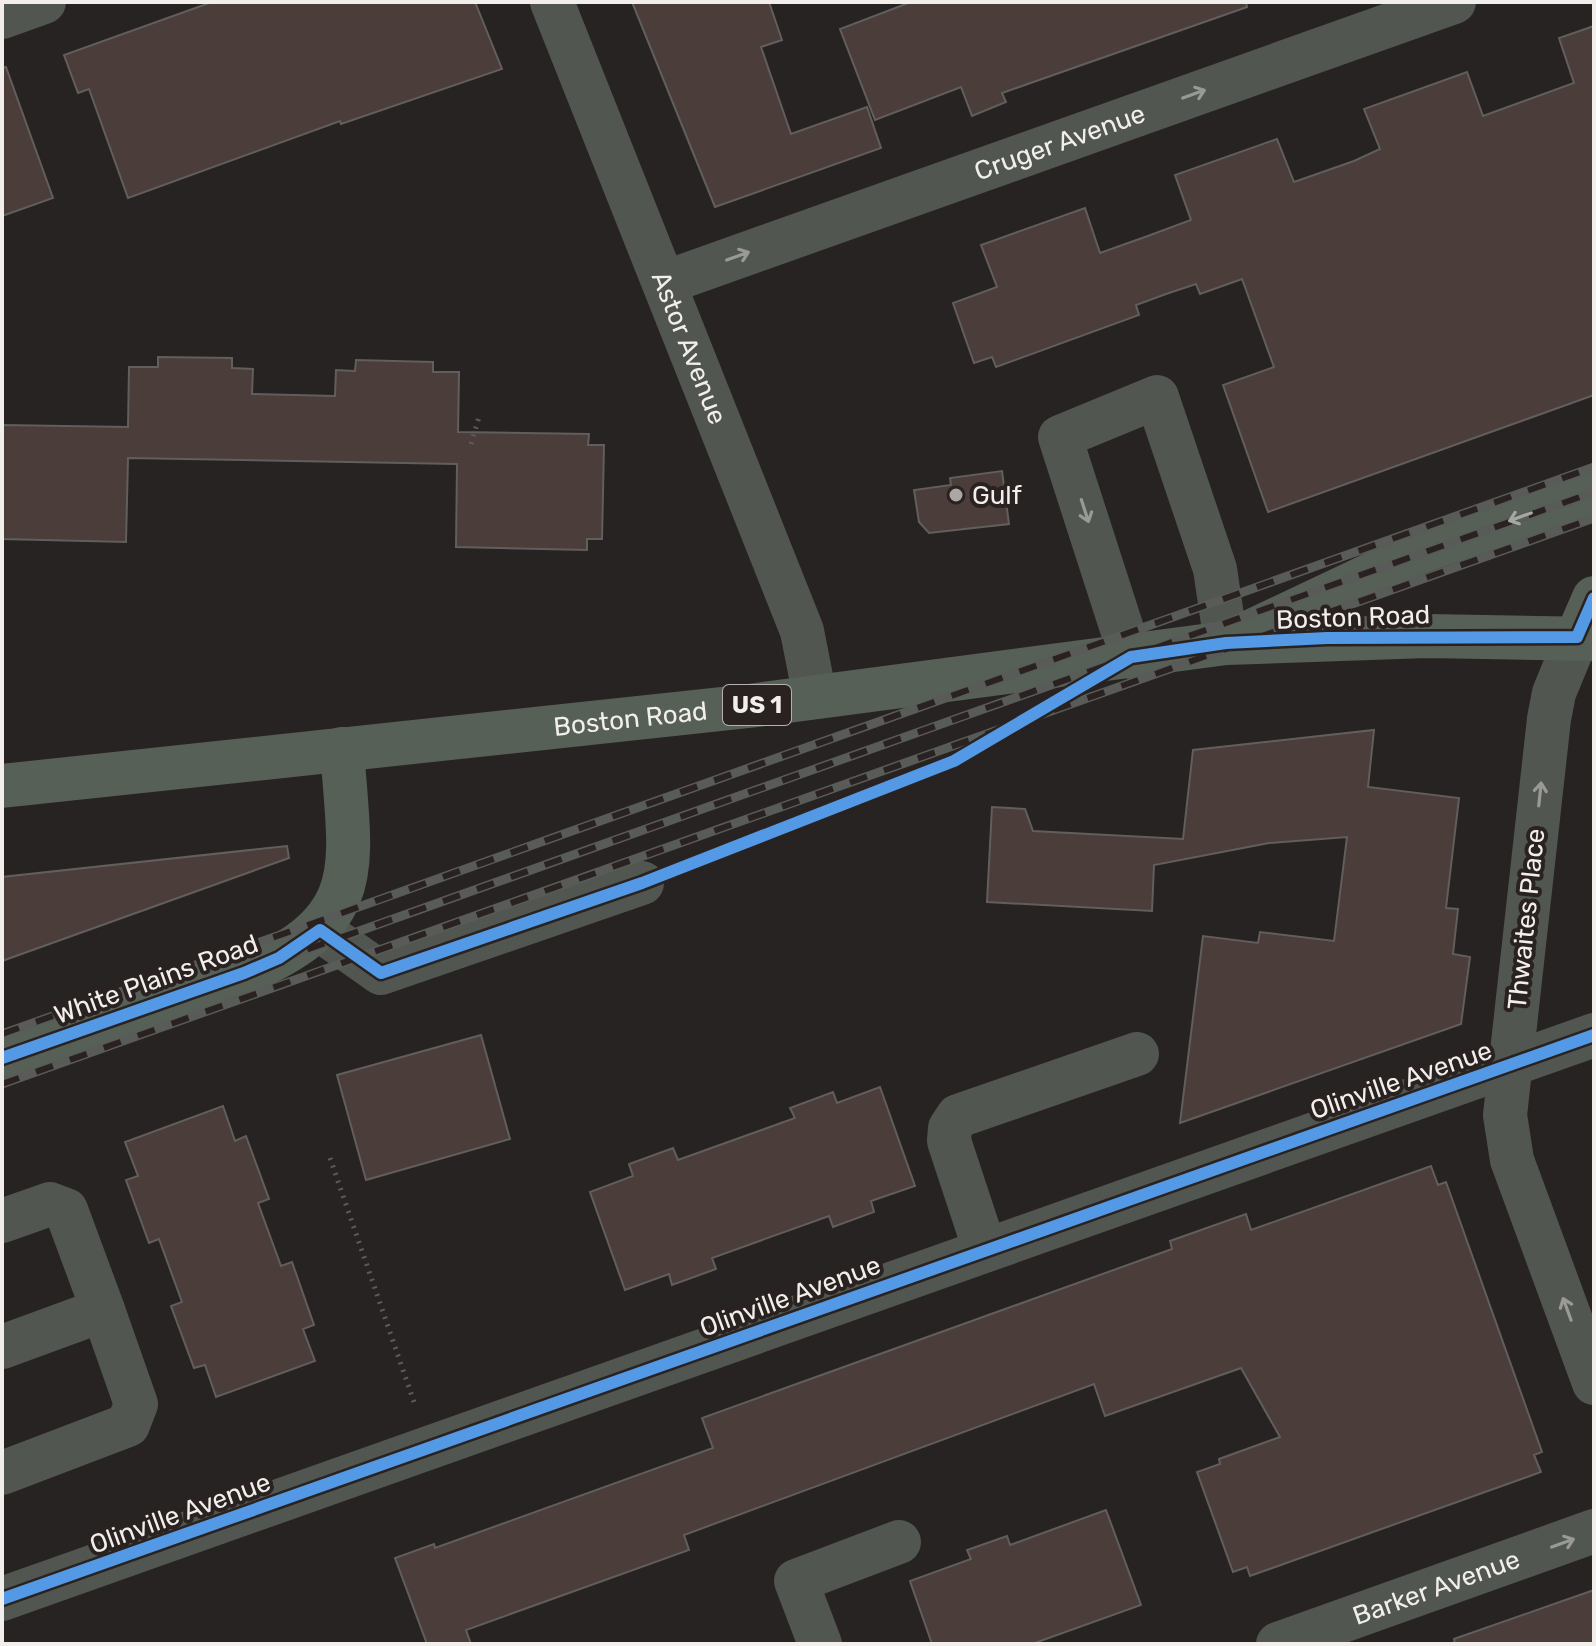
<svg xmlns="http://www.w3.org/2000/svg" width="1596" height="1646" viewBox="0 0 1596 1646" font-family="Rubik,sans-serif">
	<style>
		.building { fill: #4b3d39; stroke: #615e5d; stroke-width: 2 }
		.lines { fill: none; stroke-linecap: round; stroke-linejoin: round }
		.path { stroke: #595c58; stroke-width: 5; stroke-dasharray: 2 6; stroke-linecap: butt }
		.minor { stroke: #515650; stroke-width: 44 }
		.major { stroke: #576057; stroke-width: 44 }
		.rail-casing { stroke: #595b58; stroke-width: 9 }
		.rail { stroke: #292220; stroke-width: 6; stroke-dasharray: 18; stroke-linecap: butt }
		.cycleway-casing { stroke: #292220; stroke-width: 17 }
		.cycleway { stroke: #5399e6; stroke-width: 12 }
		.oneway { stroke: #999a96 }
		.oneway2 { stroke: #a4a7a2 }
		.poi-dot { fill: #aba7a5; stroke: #292220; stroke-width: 3 }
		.labels { text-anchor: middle; stroke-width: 8; stroke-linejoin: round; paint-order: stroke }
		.shield { fill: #292220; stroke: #b6b1af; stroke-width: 2 }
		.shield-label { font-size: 24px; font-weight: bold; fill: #f2eeec }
		.street-label { font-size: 26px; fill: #f2eeec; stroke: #292220 }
		.poi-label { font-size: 26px; fill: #f2eeec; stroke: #292220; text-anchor: start }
	</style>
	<rect width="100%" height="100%" fill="#272322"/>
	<path class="building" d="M212 2H475L502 69 341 124 340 121 128 198 89 89 78 93 64 55Z
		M632 2H769L782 40 761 47 791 134 867 107 881 148 715 207Z
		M911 2H1246L1247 7 1002 93 1006 102 972 116 961 87 875 120 840 29Z
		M1594 26V395L1268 512 1223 385 1274 367 1242 279 1200 294 1196 284 1166 294 1136 305 1139 315 996 367 992 357 974 363 953 303 997 287 981 245 1085 208 1100 253 1145 237 1191 220 1175 175 1277 139 1294 182 1354 161 1380 149 1364 109 1467 72 1483 116 1574 83 1559 38Z
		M6 67 53 198 2 216V68Z
		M158 357 232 358V368L253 369 252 394 335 396 336 370 355 371 356 360 433 362V372H459L458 432 589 434 588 445H604L602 539H587V550L456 547 457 464 128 458 126 542 2 539V425L128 427 129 367H158Z
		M1002 471 1009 524 929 533 919 522 914 490 951 485 950 478Z
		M1374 730 1368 787 1459 798 1446 908 1458 909 1453 954 1470 957 1461 1024 1180 1123 1203 936 1258 943 1260 932 1334 941 1347 837 1269 843 1154 865 1152 911 987 902 992 807 1025 809 1033 831 1183 839 1193 750Z
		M287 846 289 858 2 961V877Z
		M481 1035 510 1139 366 1180 337 1075Z
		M880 1087 915 1186 871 1201 874 1212 833 1227 829 1216 712 1258 716 1269 672 1285 669 1274 625 1290 590 1192 633 1176 629 1164 673 1148 678 1160 795 1118 790 1108 833 1092 837 1103Z
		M223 1106 235 1141 246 1136 269 1199 258 1203 281 1266 292 1262 314 1325 303 1329 315 1361 216 1397 205 1365 194 1368 171 1306 182 1302 159 1239 149 1243 126 1180 138 1176 125 1142Z
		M1431 1166 1438 1185 1446 1182 1542 1452 1534 1455 1541 1472 1250 1576 1247 1567 1233 1572 1197 1472 1220 1464 1219 1459 1280 1437 1241 1368 1105 1416 1094 1384 684 1535 689 1550 466 1630 471 1644H427L395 1558 434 1544 435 1548 713 1448 702 1418 1172 1249 1170 1241 1246 1214 1251 1230Z
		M1106 1510 1141 1605 1032 1644H932L910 1581 971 1559 967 1550 1007 1536 1010 1545Z
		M1594 1590V1644H1455L1454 1639Z"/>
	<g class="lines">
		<path class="path" d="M471 444 479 417
			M330 1158 415 1405"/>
		<g class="minor">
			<path id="s1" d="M552 2 802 631 815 697"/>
			<path d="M2 17 44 2"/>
			<path id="s2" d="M664 283 1454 2"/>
			<path d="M1577 637 1554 693 1549 719 1505 1115 1512 1160 1594 1383"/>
			<path d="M1131 657 1060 437 1157 397 1215 569 1226 643"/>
			<path d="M320 930 381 973 642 883"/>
			<path d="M2 1221 50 1204 66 1210 103 1310 2 1347"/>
			<path d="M985 1250 949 1141 950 1128 958 1116 1137 1054"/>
			<path d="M2 1473 128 1425 136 1404 103 1310"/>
			<path d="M2 1599 1594 1035"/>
			<path d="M820 1644 796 1581 899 1542"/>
			<path id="s3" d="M1278 1644 1594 1531"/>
		</g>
		<g class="major">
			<path d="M1246 634 1417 553 1594 491"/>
			<path d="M1577 637 1594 598"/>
			<path id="s4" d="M2 786 749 706 1226 643 1427 636 1594 639"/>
			<path d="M2 1058 244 973C370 920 350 866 342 749"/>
		</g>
		<g class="rail-casing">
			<path id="rail" d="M2 1034 1594 467
				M2 1058 1594 492
				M2 1084 1594 518"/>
		</g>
		<use href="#rail" class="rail"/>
		<g class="cycleway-casing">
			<path id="cycleway" d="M2 1058 244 973 279 958 320 930 381 973 642 883 954 761 1131 657 1226 643 1327 638 1577 637 1594 598
				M2 1599 1594 1035"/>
		</g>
		<use href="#cycleway" class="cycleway"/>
	</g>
	<defs><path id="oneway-shaft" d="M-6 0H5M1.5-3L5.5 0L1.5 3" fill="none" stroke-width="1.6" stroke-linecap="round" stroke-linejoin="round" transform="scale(2)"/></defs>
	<g class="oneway">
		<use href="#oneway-shaft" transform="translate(1194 94) rotate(-20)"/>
		<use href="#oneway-shaft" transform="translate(738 256) rotate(-20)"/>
		<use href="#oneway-shaft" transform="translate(1085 511) rotate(72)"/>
		<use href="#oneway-shaft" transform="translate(1540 794) rotate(-84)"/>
		<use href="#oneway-shaft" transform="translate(1567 1309) rotate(-110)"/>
		<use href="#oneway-shaft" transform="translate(1563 1543) rotate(-20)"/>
	</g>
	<use class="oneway2" href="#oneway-shaft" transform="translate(1520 517) rotate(160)"/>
	<circle class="poi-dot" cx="956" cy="495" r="8"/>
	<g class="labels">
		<rect class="shield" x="723" y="685" width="68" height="40" rx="6"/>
		<g class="shield-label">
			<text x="757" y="713">US 1</text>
		</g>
		<g class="street-label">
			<text dy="9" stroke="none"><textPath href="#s2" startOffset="420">Cruger Avenue</textPath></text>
			<text dy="9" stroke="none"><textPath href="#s1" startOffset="372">Astor Avenue</textPath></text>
			<text transform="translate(1353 617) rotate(-2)" y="9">Boston Road</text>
			<text dy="9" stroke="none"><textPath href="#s4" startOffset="632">Boston Road</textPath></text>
			<text transform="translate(1526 919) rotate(-84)" y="9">Thwaites Place</text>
			<text transform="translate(156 979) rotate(-20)" y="9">White Plains Road</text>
			<text transform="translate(1401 1080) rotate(-19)" y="9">Olinville Avenue</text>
			<text transform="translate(790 1296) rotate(-20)" y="9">Olinville Avenue</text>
			<text transform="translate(180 1513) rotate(-20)" y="9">Olinville Avenue</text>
			<text dy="9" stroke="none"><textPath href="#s3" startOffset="168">Barker Avenue</textPath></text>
		</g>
		<g class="poi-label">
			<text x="972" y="504">Gulf</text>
		</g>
	</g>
	<rect width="1596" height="1646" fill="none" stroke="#f2eeec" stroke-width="8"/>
</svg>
